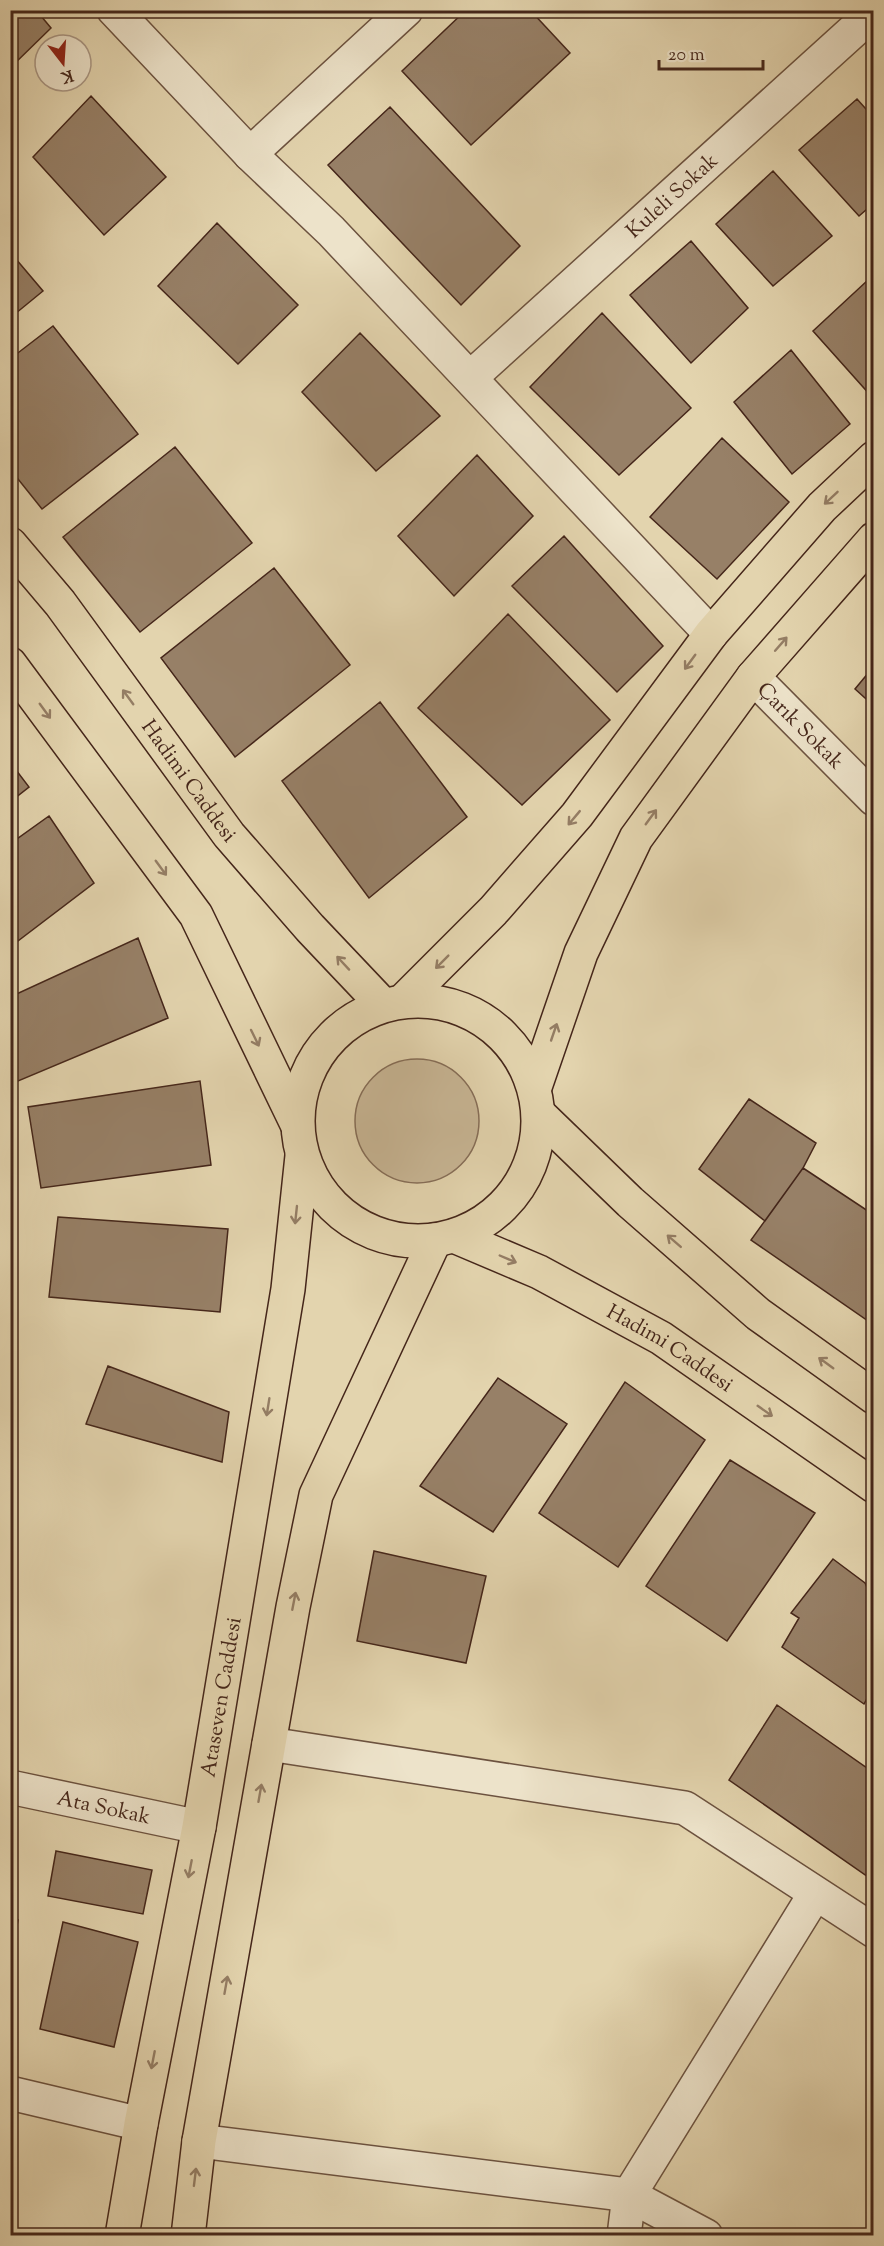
<svg xmlns="http://www.w3.org/2000/svg" width="884" height="2246" viewBox="0 0 884 2246" font-family="'Sorts Mill Goudy',serif">
	<style>
		.green { fill: #c8b695; stroke: #866e58; stroke-width: 1.5 }
		.building { fill: #978067; stroke: #45261a; stroke-width: 1.5 }
		.lines { fill: none; stroke-linecap: round; stroke-linejoin: round }
		.minor-casing { stroke: #6c523f; stroke-width: 36 }
		.major-casing { stroke: #45261a; stroke-width: 36 }
		.minor { stroke: #ede3ca; stroke-width: 33 }
		.major { stroke: #e3d4ae; stroke-width: 33 }
		.oneway { stroke: #947d64 }
		.labels { text-anchor: middle; stroke-width: 4.5; stroke-linejoin: round; paint-order: stroke }
		.street-label { font-size: 21px; fill: #45261a; stroke: #ede3ca }
	</style>
	<rect width="100%" height="100%" fill="#e3d4ae"/>
	<filter id="stains"><feTurbulence type="fractalNoise" baseFrequency=".00333" numOctaves="4"/><feColorMatrix values="0 0 0 0 .2 0 0 0 0 .09 0 0 0 0 .02 0 0 0 .5 -.17"/></filter>
	<radialGradient id="worn" r=".72"><stop offset=".6" stop-color="#630" stop-opacity="0"/><stop offset="1" stop-color="#630" stop-opacity=".3"/></radialGradient>
	<path class="green" d="M355 1121a62 62 0 1 1 124 0a62 62 0 1 1-124 0Z"/>
	<path class="building" d="M10 10H36L51 28 10 68Z
		M466 10H530L570 53 471 145 402 71Z
		M91 96 166 177 104 235 33 157Z
		M857 99 874 118V203L859 216 799 150Z
		M390 107 520 246 461 305 328 165Z
		M773 171 832 236 773 286 716 224Z
		M217 223 298 305 238 364 158 286Z
		M691 241 748 308 691 363 630 295Z
		M10 252 43 291 10 318Z
		M868 280 874 286 872 397 813 331Z
		M602 313 691 408 619 475 530 387Z
		M53 326 138 434 42 509 10 469V359Z
		M360 333 440 416 376 471 302 392Z
		M791 350 850 424 792 474 734 402Z
		M722 438 789 502 717 579 650 517Z
		M175 447 252 543 140 632 63 537Z
		M477 455 533 516 454 596 398 536Z
		M564 536 663 646 617 692 512 586Z
		M274 568 350 665 235 757 161 658Z
		M508 614 610 720 522 805 418 708Z
		M874 666V706L855 689Z
		M380 702 467 817 369 898 282 781Z
		M10 762 29 787 10 802Z
		M49 816 94 883 10 947V844Z
		M138 938 168 1018 11 1084 10 997Z
		M200 1081 211 1165 41 1188 28 1107Z
		M749 1099 816 1143 803 1168 765 1221 699 1169Z
		M803 1168 874 1215V1325L751 1240Z
		M58 1217 228 1229 220 1312 49 1297Z
		M108 1366 229 1412 222 1462 86 1424Z
		M498 1378 567 1424 493 1532 420 1486Z
		M625 1382 705 1440 618 1567 539 1513Z
		M730 1460 815 1513 727 1641 646 1586Z
		M374 1551 486 1576 466 1663 357 1641Z
		M833 1559 865 1583 874 1602V1693L871 1691 864 1704 782 1647 799 1618 791 1613Z
		M777 1705 874 1773V1881L729 1780Z
		M56 1851 152 1870 143 1914 48 1896Z
		M10 1919 18 1920 10 1968Z
		M63 1922 138 1942 114 2047 40 2029Z
		M874 2218V2236H863Z
		M243 2231 272 2236H242Z"/>
	<g class="lines">
		<g class="minor-casing">
			<g id="minor">
				<path d="M114 10 250 154 331 231 711 634"/>
				<path d="M250 154 406 10"/>
				<path id="s1" d="M470 378 874 12"/>
				<path id="s2" d="M753 677 874 799"/>
				<path d="M269 1744 685 1808 874 1931"/>
				<path id="s3" d="M10 1787 199 1827"/>
				<path d="M10 2093 141 2124"/>
				<path d="M199 2141 629 2195 706 2236"/>
				<path d="M624 2236 629 2195 815 1894"/>
			</g>
		</g>
		<g class="major-casing">
			<g id="major">
				<path id="s4" d="M10 544 60 603 229 835 310 928 383 1005"/>
				<path d="M10 664 196 915 297 1124"/>
				<circle cx="418" cy="1121" r="120"/>
				<path d="M403 1001 493 911 577 815 711 634 822 507 874 458"/>
				<path d="M535 1087 581 953 636 838 753 677 874 539"/>
				<path d="M540 1115 630 1202 758 1314 874 1397"/>
				<path id="s5" d="M454 1236 539 1272 661 1338 874 1486"/>
				<path id="s6" d="M122 2236 141 2124 199 1827 288 1289 302 1156"/>
				<path d="M188 2236 199 2141 293 1607 316 1495 435 1240"/>
			</g>
		</g>
		<use href="#minor" class="minor"/>
		<use href="#major" class="major"/>
	</g>
	<defs><path id="oneway-shaft" d="M-6 0H5M1.5-3L5.5 0L1.5 3" fill="none" stroke-width="1.6" stroke-linecap="round" stroke-linejoin="round" transform="scale(1.5)"/></defs>
	<g class="oneway">
		<use href="#oneway-shaft" transform="translate(831 498) rotate(137)"/>
		<use href="#oneway-shaft" transform="translate(781 644) rotate(-49)"/>
		<use href="#oneway-shaft" transform="translate(690 662) rotate(126)"/>
		<use href="#oneway-shaft" transform="translate(128 697) rotate(-126)"/>
		<use href="#oneway-shaft" transform="translate(45 711) rotate(54)"/>
		<use href="#oneway-shaft" transform="translate(651 817) rotate(-54)"/>
		<use href="#oneway-shaft" transform="translate(574 818) rotate(130)"/>
		<use href="#oneway-shaft" transform="translate(161 868) rotate(54)"/>
		<use href="#oneway-shaft" transform="translate(442 962) rotate(135)"/>
		<use href="#oneway-shaft" transform="translate(343 963) rotate(-133)"/>
		<use href="#oneway-shaft" transform="translate(554 1032) rotate(-71)"/>
		<use href="#oneway-shaft" transform="translate(255 1038) rotate(64)"/>
		<use href="#oneway-shaft" transform="translate(296 1215) rotate(96)"/>
		<use href="#oneway-shaft" transform="translate(674 1241) rotate(-139)"/>
		<use href="#oneway-shaft" transform="translate(508 1259) rotate(23)"/>
		<use href="#oneway-shaft" transform="translate(826 1363) rotate(-144)"/>
		<use href="#oneway-shaft" transform="translate(268 1407) rotate(99)"/>
		<use href="#oneway-shaft" transform="translate(765 1411) rotate(35)"/>
		<use href="#oneway-shaft" transform="translate(294 1601) rotate(-79)"/>
		<use href="#oneway-shaft" transform="translate(260 1793) rotate(-80)"/>
		<use href="#oneway-shaft" transform="translate(190 1869) rotate(101)"/>
		<use href="#oneway-shaft" transform="translate(226 1985) rotate(-80)"/>
		<use href="#oneway-shaft" transform="translate(153 2060) rotate(101)"/>
		<use href="#oneway-shaft" transform="translate(195 2177) rotate(-83)"/>
	</g>
	<g class="labels">
		<g class="street-label">
			<text dy="7" stroke="none"><textPath href="#s1" startOffset="272">Kuleli Sokak</textPath></text>
			<text dy="7" stroke="none"><textPath href="#s2" startOffset="68">Çarık Sokak</textPath></text>
			<text dy="7" stroke="none"><textPath href="#s4" startOffset="297">Hadimi Caddesi</textPath></text>
			<text dy="7" stroke="none"><textPath href="#s5" startOffset="244">Hadimi Caddesi</textPath></text>
			<text dy="7" stroke="none"><textPath href="#s6" startOffset="548">Ataseven Caddesi</textPath></text>
			<text dy="7" stroke="none"><textPath href="#s3" startOffset="96">Ata Sokak</textPath></text>
		</g>
	</g>
	<rect width="884" height="2246" fill="none" stroke="#e3d4ae" stroke-width="36"/>
	<rect x="12" y="12" width="860" height="2222" fill="none" stroke="#45261a" stroke-width="3"/>
	<rect x="18" y="18" width="848" height="2210" fill="none" stroke="#45261a" stroke-width="1.5"/>
	<g transform="translate(63 63) rotate(163)"><circle r="28" fill="#ede3ca" stroke="#aa9784" stroke-width="1.5"/>
	<path d="M0-4.5L10 22L0 15L-10 22Z" fill="#8f2418"/>
	<text y="-9" font-size="16" font-weight="bold" text-anchor="middle" fill="#45261a">K</text>
	</g>
	<path d="M659 60v9h104v-9" fill="none" stroke="#45261a" stroke-width="3"/>
	<text x="668" y="60" font-size="18" fill="#45261a" stroke="#ede3ca" stroke-width="4.5" paint-order="stroke">20 m</text>
	<rect width="100%" height="100%" filter="url(#stains)"/>
	<rect width="100%" height="100%" fill="url(#worn)"/>
</svg>
